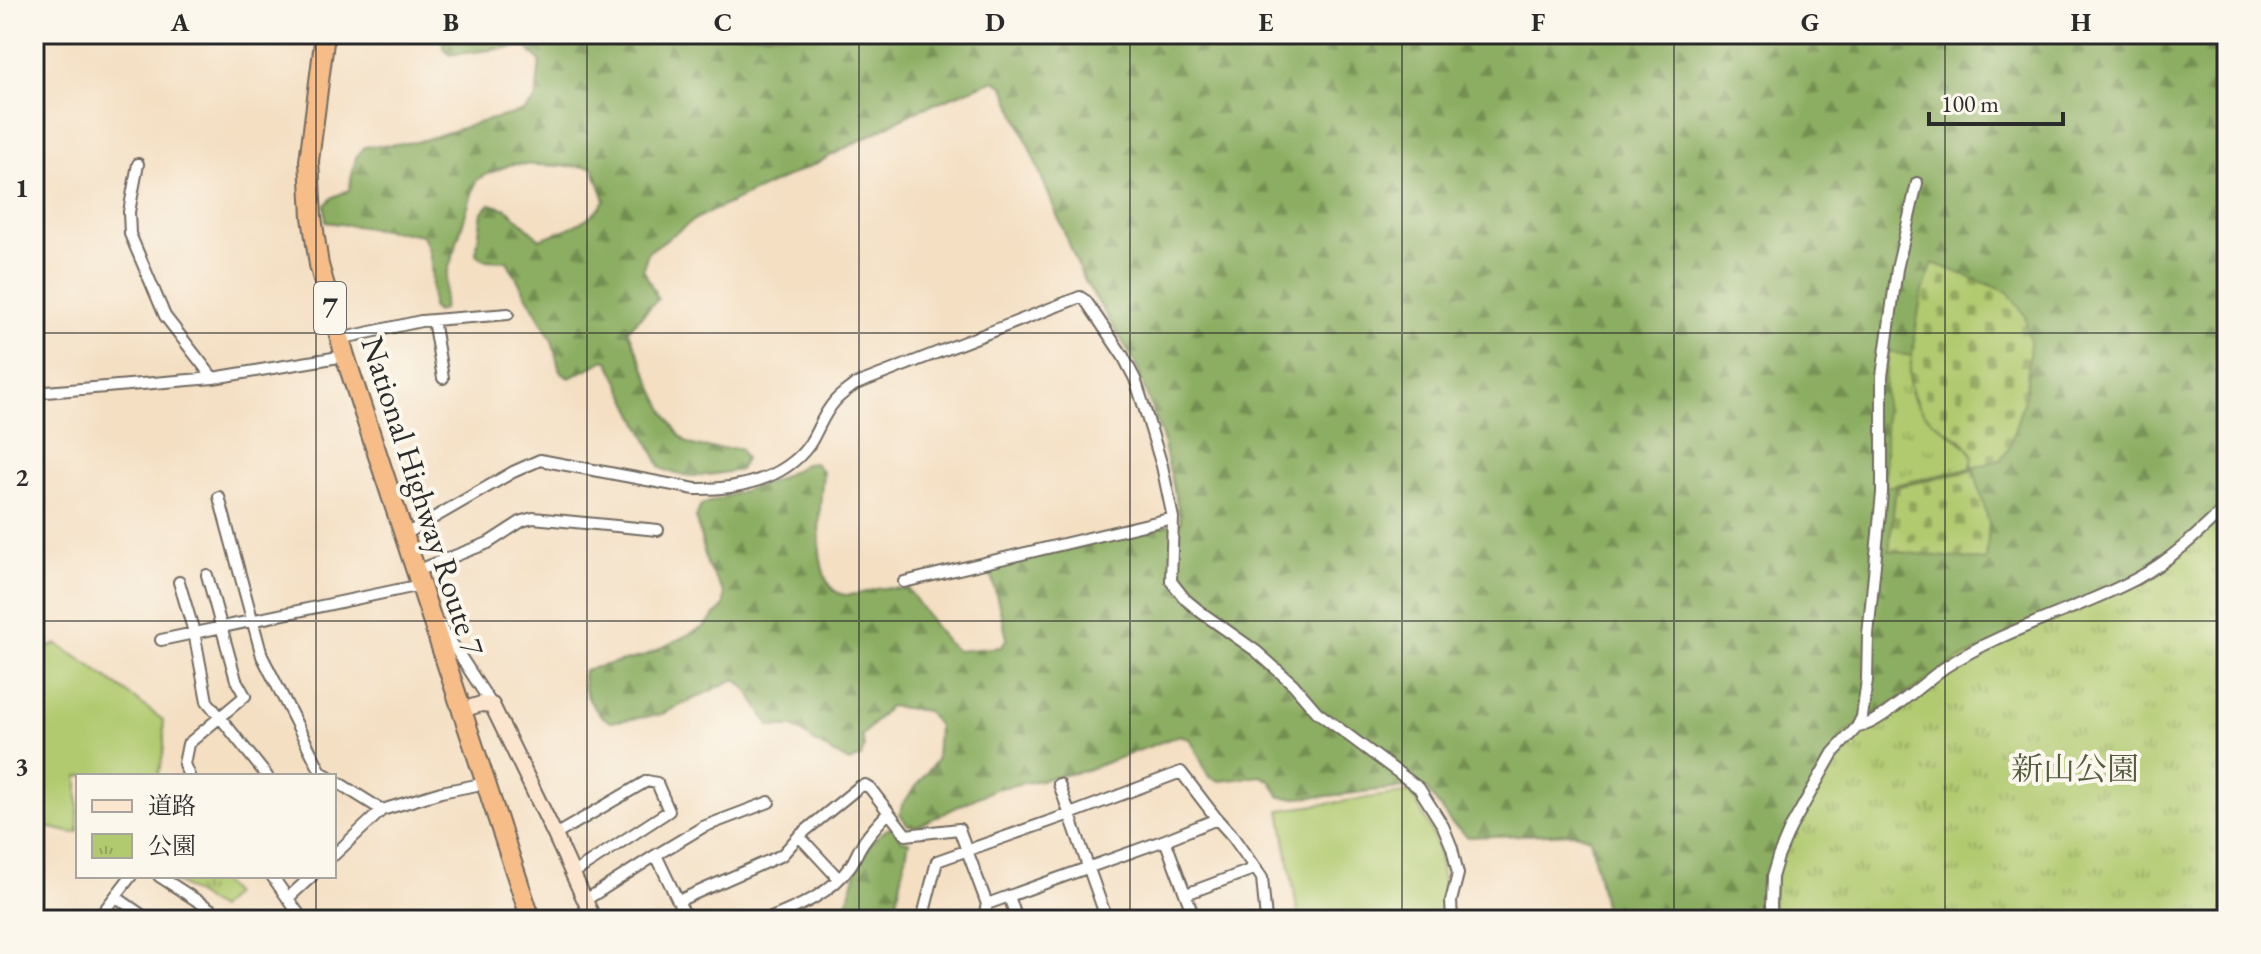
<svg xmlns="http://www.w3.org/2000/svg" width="2261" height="954" viewBox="0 0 2261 954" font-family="'EB Garamond','Noto Serif JP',serif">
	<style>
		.grass { fill: #b1ca70; stroke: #6e7a4e; stroke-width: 2 }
		.forest { fill: url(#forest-firs); stroke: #5c6c46; stroke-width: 2 }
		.cemetery { fill: url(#cemetery-stones); stroke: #6e7a4e; stroke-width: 2 }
		.park { fill: url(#park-tufts); stroke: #6e7a4e; stroke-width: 2 }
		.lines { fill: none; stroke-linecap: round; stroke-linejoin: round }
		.street-casing { stroke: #716a60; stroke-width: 14 }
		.secondary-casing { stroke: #716a60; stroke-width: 18 }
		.highway-casing { stroke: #716a60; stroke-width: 22 }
		.street { stroke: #fff; stroke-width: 10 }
		.secondary { stroke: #fce5cf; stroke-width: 14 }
		.highway { stroke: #f7bd88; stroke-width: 18 }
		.grid { fill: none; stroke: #2b2b2b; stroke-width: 2; stroke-opacity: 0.55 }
		.labels { text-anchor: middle; stroke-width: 8; stroke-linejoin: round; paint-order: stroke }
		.shield { fill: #fbf7ec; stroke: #696865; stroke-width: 2 }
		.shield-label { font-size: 30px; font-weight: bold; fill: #2b2b2b }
		.street-label { font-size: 32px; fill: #2b2b2b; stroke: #fbf7ec }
		.park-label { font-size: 32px; fill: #535b40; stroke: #fbf7ec }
		.neatline { fill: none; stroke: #2b2b2b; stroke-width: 3 }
		.grid-label { font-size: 26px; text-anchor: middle; font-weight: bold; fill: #2b2b2b }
	</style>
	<defs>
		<pattern id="forest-firs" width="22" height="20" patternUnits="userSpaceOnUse" patternTransform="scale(2)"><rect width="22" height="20" fill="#8cae62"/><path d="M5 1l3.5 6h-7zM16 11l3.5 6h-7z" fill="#738e51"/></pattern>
		<pattern id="cemetery-stones" width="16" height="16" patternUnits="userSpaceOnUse" patternTransform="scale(2)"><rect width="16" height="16" fill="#b1ca70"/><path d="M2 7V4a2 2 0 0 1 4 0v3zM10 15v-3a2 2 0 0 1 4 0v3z" fill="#90a45c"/></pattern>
		<pattern id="park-tufts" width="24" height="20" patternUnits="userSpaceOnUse" patternTransform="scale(2)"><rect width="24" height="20" fill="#b1ca70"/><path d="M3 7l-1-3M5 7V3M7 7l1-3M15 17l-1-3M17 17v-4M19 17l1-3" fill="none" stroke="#90a45c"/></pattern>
	</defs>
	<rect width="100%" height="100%" fill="#fbf7ec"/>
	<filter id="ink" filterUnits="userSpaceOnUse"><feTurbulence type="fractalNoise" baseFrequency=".0125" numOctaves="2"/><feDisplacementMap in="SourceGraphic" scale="16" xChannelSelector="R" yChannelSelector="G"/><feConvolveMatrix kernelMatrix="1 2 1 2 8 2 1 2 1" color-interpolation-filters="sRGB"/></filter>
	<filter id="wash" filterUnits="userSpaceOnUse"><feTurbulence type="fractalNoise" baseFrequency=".006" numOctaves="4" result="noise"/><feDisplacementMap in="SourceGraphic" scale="32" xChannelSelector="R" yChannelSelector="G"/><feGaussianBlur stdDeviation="1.8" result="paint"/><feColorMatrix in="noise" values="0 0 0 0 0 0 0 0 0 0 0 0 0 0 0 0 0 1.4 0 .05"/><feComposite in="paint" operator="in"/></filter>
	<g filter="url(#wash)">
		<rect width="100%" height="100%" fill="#f4dfc3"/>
		<path class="grass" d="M57 644 91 666 163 720C165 740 165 757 157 776H78V832L72 833 34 824V652Z
			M1411 792 1430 828 1438 850 1450 920H1299L1280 810Z"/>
		<path class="forest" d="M443 34H2227V920H1607L1590 838 1575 833 1468 837 1451 823 1426 788C1377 786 1329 801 1280 797L1270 780 1261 776 1220 781 1209 777 1191 740 1180 735 1084 771 995 789 917 826 908 825 900 814 902 805 936 760 938 726 927 711 889 706 862 736 864 747 861 757 849 762 818 744 793 727H771C760 714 749 686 735 679L660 715 610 722C593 711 580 691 584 670L645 656 704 627 724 606V593L707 564 696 517 701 505 778 479 805 464 815 463 823 472C821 498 809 584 841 594 853 598 870 589 883 588 891 588 900 589 908 589L944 639 957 651 1001 647 1007 638 991 574 1000 566 1181 522 1162 436 1134 360 1083 278 1004 86 994 80 914 112 817 163 697 218 648 252 643 269 658 299 628 330C639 353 669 435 690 444 706 450 724 448 740 448L745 458 740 470C712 474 686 482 661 468L609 362 605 360 569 378 560 372 552 340 507 261 485 260 476 254 482 212 490 204 507 209 540 239C564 230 591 222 605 200L593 167 512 164 483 176 476 181 447 274 443 310 436 312 432 308C431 286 435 253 422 235L326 222 325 205 333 197 349 190 356 157 364 147 417 142 481 122 524 111 536 99 540 61 525 46 449 55 443 48Z
			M892 827 902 840 909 841 893 920H842C853 887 857 842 892 827Z"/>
		<path class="cemetery" d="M1933 263 2008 292 2025 316 2030 342 2026 392 2009 448 2000 460 1972 468 1971 452 1962 441 1922 415 1910 388 1909 372 1921 297Z
			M1974 470 1989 524 1986 561 1889 551 1896 487Z"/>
		<path class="park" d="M1889 352 1912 356C1904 395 1913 408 1945 430 1952 435 1959 439 1965 446 1967 447 1972 453 1973 456 1973 460 1971 464 1971 468L1886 487 1885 378Z
			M2227 507V920H1773L1772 904 1779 857 1843 734 1857 727 1956 661 2140 577Z
			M167 876H216L233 894 219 909Z"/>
	</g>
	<g filter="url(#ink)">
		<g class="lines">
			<g class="street-casing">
				<path id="street" d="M138 164 129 212 130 234 165 316 213 378
					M433 320 443 378
					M339 339 421 321 508 314
					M34 393 213 378 345 356
					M219 497 262 656 321 772 328 776
					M404 535 513 472 540 460 695 489C735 490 784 480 809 445 818 431 823 414 835 401 840 395 848 390 854 385L1080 297 1086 301 1123 356 1135 379 1145 410 1162 466 1173 518 1171 581 1185 599 1202 613 1256 651 1293 684 1317 712 1419 788 1443 826 1452 848 1458 874 1451 901 1452 920
					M416 571 488 543 522 521 533 518 658 530
					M179 582 194 632 207 701 267 776
					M904 582 1173 518
					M440 625 492 705
					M161 640 421 585
					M1857 727C1880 725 1924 681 1947 666 2006 628 2075 611 2136 579 2171 560 2199 533 2227 506
					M189 776 184 764 188 744 245 696 236 680 207 575
					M334 780 382 810
					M1059 784 1107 920
					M555 835 647 781 657 783 669 811 572 874
					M799 836 838 878
					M1165 840 1195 920
					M334 855 382 810 441 792 487 783
					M656 855 703 827 769 802
					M159 876 227 920
					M272 876 303 920
					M1186 894 1256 868
					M1009 896 1017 920
					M116 897 149 920
					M288 898 312 876
					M584 901 656 855 678 901 782 855 799 836 859 787 865 785 870 788 906 835 959 829 987 904 983 920
					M678 901 688 920
					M987 904 1165 840 1217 819 1233 837 1262 878 1266 920
					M97 920 131 876
					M766 920C798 907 831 894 851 865 855 859 857 853 860 848 867 835 878 824 888 813
					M922 920 937 861 1070 814 1181 772 1217 819
					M1121 920 1136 915 1138 920
					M1772 920 1771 905 1772 877 1778 857 1791 827 1833 753 1857 727 1862 717 1867 680 1868 635 1882 493V376L1897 269 1917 183"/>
			</g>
			<g class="secondary-casing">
				<path id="secondary" d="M462 710 481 704 492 705 555 835 594 920"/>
			</g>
			<g class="highway-casing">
				<path id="highway" d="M325 34 309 161 312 217 319 265 345 356 531 920"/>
			</g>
			<use href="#street" class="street"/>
			<use href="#secondary" class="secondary"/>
			<use href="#highway" class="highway"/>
		</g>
	</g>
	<path class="grid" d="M316 34V776M587 34V920M859 34V920M1130 34V920M1402 34V920M1674 34V920M1945 34V920M34 333H2227M34 621H2227M316 876V920"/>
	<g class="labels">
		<rect class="shield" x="314" y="282" width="32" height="52" rx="6"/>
		<g class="shield-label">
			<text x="330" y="318">7</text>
		</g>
		<g class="street-label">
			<text transform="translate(423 496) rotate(72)" y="11">National Highway Route 7</text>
		</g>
		<g class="park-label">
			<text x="2075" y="780">新山公園</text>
		</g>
	</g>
	<rect width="2261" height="954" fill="none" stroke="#fbf7ec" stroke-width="88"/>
	<rect x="76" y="774" width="260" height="104" fill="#fbf7ec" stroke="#a8a59f" stroke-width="2"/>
	<rect x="92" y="800" width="40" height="12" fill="#fce5cf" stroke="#a8a59f" stroke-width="2"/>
	<text x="148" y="814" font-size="24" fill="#2b2b2b">道路</text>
	<rect x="92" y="834" width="40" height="24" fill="url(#park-tufts)" stroke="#a8a59f" stroke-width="2"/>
	<text x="148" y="854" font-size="24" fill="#2b2b2b">公園</text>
	<path d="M1929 112v12h134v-12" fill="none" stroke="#2b2b2b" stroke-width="4"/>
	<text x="1941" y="112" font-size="24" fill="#2b2b2b" stroke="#fbf7ec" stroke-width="6" paint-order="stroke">100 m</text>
	<rect x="44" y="44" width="2173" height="866" class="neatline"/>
	<g class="grid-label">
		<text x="180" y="31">A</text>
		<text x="451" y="31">B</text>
		<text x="723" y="31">C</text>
		<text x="995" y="31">D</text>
		<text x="1266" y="31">E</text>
		<text x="1538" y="31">F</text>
		<text x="1810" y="31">G</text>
		<text x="2081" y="31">H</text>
		<text x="22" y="197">1</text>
		<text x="22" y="486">2</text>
		<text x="22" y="775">3</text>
	</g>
</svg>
